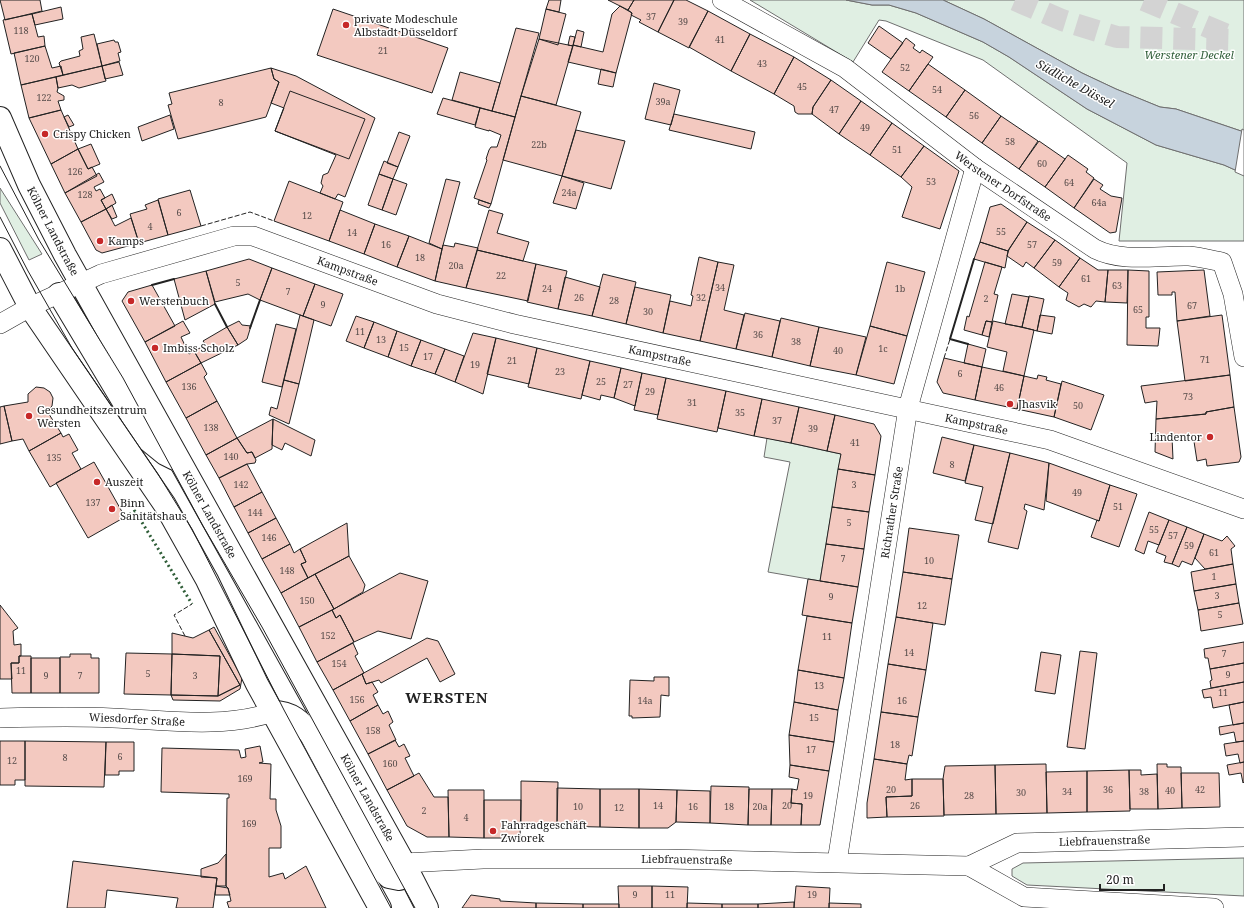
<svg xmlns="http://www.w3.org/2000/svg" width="1244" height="908" viewBox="0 0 1244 908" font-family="'Noto Serif',serif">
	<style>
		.green { fill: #e0efe3; stroke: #6f6f6f }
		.water { fill: #c7d3dd; stroke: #6f6f6f }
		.pier { fill: #fff; stroke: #6f6f6f }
		.building { fill: #f3c9c0; stroke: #222 }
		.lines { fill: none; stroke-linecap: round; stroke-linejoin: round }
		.highway-tunnel { stroke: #d3d3d3; stroke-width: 22; stroke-dasharray: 22 11; stroke-linecap: butt }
		.street-casing { stroke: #222; stroke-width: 20 }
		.secondary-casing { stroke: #222; stroke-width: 24 }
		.street { stroke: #fff; stroke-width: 19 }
		.secondary { stroke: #fff; stroke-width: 22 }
		.tram { stroke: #222; stroke-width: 1 }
		.hedge { stroke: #2f5e38; stroke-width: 3; stroke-dasharray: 2 3; stroke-linecap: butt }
		.fence { stroke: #222; stroke-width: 1; stroke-dasharray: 5 2; stroke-linecap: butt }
		.wall { stroke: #222; stroke-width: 2 }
		.poi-dot { fill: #c62828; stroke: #fff; stroke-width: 1.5 }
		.labels { text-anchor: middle; stroke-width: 3; stroke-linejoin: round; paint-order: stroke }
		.number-label { font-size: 9px; fill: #564c4a }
		.poi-label { font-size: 11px; fill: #222; stroke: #fff; text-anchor: start }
		.park-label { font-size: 11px; font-style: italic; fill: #2f5e38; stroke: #fff }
		.street-label { font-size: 11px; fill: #222; stroke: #fff }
		.water-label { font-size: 12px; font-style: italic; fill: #222; stroke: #fff }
		.district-label { font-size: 15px; font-weight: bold; letter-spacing: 1px; fill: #222; stroke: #fff }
	</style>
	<rect width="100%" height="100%" fill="#fff"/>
	<path class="green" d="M750 0H846L872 5H889L916 13 983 42 1009 57 1087 109 1156 145 1224 165 1244 174V241H1119L1127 163 983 60 886 21 879 20 853 62Z
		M943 0H1244V132L1176 109 1160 107 1116 89 1082 73 984 19Z
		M0 188 42 254 29 260 0 203Z
		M767 438 841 454 820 581 768 572 790 462 764 457Z
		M1244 858V896L1027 885 1012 876V869L1023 863Z"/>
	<path class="water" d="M846 0H943L984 19 1082 73 1116 89 1160 107 1176 109 1244 132V174L1224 165 1156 145 1087 109 1009 57 983 42 916 13 889 5H872Z"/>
	<path class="pier" d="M1242 129 1244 130V176L1235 172Z"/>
	<path class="building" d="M0 0H40L42 11 5 20Z
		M549 0H561L559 12 546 9Z
		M608 0H634L628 10Z
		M634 0H674L658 32 639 22 641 20 631 15 632 13 628 10Z
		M674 0H686L708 11 689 48 658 32Z
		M620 6 632 13 616 73 568 62 573 45 603 52 612 14Z
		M61 7 63 19 35 25 32 14Z
		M333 9 448 48 432 93 317 55Z
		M546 9 566 14 558 45 539 39Z
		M708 11 750 34 731 71 689 47Z
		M32 14 38 37 44 36 45 46 11 54 3 20Z
		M879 26 903 43 891 59 868 43Z
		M516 28 539 33 515 117 492 111Z
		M577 30 584 32 581 47 573 45Z
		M94 34 102 66 63 75 59 63 61 61 80 56 79 51 83 49 81 37Z
		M750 34 794 57 774 94 731 71Z
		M570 36 575 37 573 46 568 45Z
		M906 38 915 45 913 48 920 53 922 50 933 57 909 91 882 72Z
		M539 39 573 46 556 105 521 96Z
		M114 40 115 42H118L121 52 118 53 120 61 102 66 97 44Z
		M45 46 52 68 61 66 63 75 21 85 14 53Z
		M794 57 831 80 813 107 812 114H798L795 112 794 106 774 94Z
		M119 62 123 75 105 79 102 66Z
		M928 64 965 90 946 117 909 91Z
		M102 66 106 81 79 88 72 85 58 88 56 77Z
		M271 68 296 76 375 118 345 197 338 194 335 199 320 193 323 186 321 183 323 175 328 173 336 155 275 131 284 108 271 103 279 82 274 79Z
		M271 68 274 79 279 82 266 117 178 139 168 105 172 104 169 93Z
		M601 69 616 73 613 87 598 84Z
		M460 72 500 83 492 111 452 100Z
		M56 77 58 88 57 92 64 96V100L58 101 61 110 29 118 21 85Z
		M831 80 861 101 839 134 812 114 813 107Z
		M654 83 680 90 671 125 645 119Z
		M965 90 1001 116 982 143 946 117Z
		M290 91 365 119 349 159 275 131Z
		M521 96 581 112 562 176 503 160Z
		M443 98 480 108 475 125 437 114Z
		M861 101 892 123 870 155 839 134Z
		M480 108 515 117 491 204 474 198 487 160 486 159 489 150 491 147H497L501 135 489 130V131L475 127Z
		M61 110 78 149 51 164 29 118Z
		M674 114 755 132 751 149 669 130Z
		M68 115 74 125 69 127 64 117Z
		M170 115 174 129 142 141 138 127Z
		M1001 116 1038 141 1019 169 982 143Z
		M892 123 924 146 901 177 870 155Z
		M576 130 625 141 611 189 562 176Z
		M399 132 410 136 398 167 387 163Z
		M1039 141 1065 159 1045 187 1019 169Z
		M91 144 100 164 88 169 78 149Z
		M924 146 959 171 940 229 902 217 912 187 901 177Z
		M78 149 88 169 92 167 97 176 65 193 51 164Z
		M1068 155 1088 169 1086 172 1094 178 1074 208 1045 187Z
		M384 161 398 167 393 179 379 174Z
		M99 173 104 182 94 187 96 191 100 189 105 198 101 200 106 209 81 222 65 193Z
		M379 174 393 179 382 210 368 205Z
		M562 176 584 183 576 209 553 203Z
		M393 179 407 184 396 215 382 210Z
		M446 179 460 182 442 249 429 243Z
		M1094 179 1103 185 1100 189 1111 196 1122 198 1116 232 1110 233 1074 208Z
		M289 181 343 202 329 241 274 221Z
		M190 190 201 226 168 235 158 199Z
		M112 194 116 203 106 209 101 200Z
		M158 200 168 235 139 243 130 214 147 209 145 205Z
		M479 200 491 204 489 208 478 204Z
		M1001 204 1027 222 1008 251 980 242 990 207Z
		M112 205 117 217 112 219 106 209Z
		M106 209 115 226 131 218 139 243 102 253 96 250 81 222Z
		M340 210 375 224 364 254 329 241Z
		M489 210 503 214 497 233 529 242 523 261 477 250Z
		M1027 222 1055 240 1034 268 1026 262 1023 267 1007 256 1009 249Z
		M375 224 409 236 397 267 364 254Z
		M409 236 442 249 435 281 397 267Z
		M1055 240 1080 258 1059 287 1034 268Z
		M980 242 1008 251 1005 268 974 259Z
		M455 243 478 248 466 288 435 281 443 245 454 247Z
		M477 250 536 264 528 301 466 288Z
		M699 257 718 262 700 341 663 333 670 301 691 306 693 296 691 295Z
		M1080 258 1098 270H1108L1105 302 1096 301 1091 307 1084 304 1079 307 1066 300 1068 293 1059 287Z
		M249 259 272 268 260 300 248 294 215 302 206 271Z
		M718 262 734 265 724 310 744 315 736 349 700 341Z
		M887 262 925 272 907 336 870 326Z
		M985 262 1002 267 994 294 998 295 992 322 986 321 982 335 964 330 967 316 969 317Z
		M536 264 567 271 558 309 527 302Z
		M272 268 315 284 303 316 260 300Z
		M1108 270H1128L1127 303 1105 302Z
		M1128 270 1149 271V317H1146V328H1160L1158 346 1127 345Z
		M1204 270 1210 316 1177 321 1175 292H1172V295H1158L1157 272Z
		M206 271 215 304 185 320 174 279Z
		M603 274 636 282 626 324 592 316Z
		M565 277 600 287 592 316 558 309Z
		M315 284 343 294 331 326 303 316Z
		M152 285 175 326 145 342 122 301 128 292Z
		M635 287 671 295 663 333 626 324Z
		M1012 294 1029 297 1022 327 1005 324Z
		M1029 296 1044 299 1037 331 1022 327Z
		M745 313 780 321 772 357 736 349Z
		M300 315 314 320 299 384 284 380Z
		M1040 315 1055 317 1052 334 1037 331Z
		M1222 315 1230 375 1185 381 1177 321Z
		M356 316 374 322 364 348 346 341Z
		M781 318 819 327 810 366 772 357Z
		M183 321 190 333 181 337 189 354 194 351 201 363 166 382 145 342Z
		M239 321 242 325 251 326 247 339 238 345 227 327Z
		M986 321 992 322 989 337 982 335Z
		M993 321 1034 330 1024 376 1003 371 1007 352 987 347Z
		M374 322 397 331 388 357 364 348Z
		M276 324 296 329 282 387 262 382Z
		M870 326 907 336 894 384 856 375Z
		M227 327 238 345 201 363 194 351 206 345 203 341Z
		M819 327 866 337 856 375 810 366Z
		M397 331 421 340 411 366 388 357Z
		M473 333 496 338 483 394 455 382Z
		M496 338 537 348 529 384 487 374Z
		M421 340 445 349 435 374 411 366Z
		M968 344 986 349 982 367 964 363Z
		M537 348 590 361 581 399 528 387Z
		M445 349 464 356 455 382 435 374Z
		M944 358 982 367 975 400 943 393 937 382Z
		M590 361 621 368 614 398 601 395 600 400 582 395Z
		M201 363 207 374 204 377 217 401 186 418 166 382Z
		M982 367 1024 376 1017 409 975 400Z
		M621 368 642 373 635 406 614 398Z
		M642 373 666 378 658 415 634 410Z
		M1038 375 1047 377 1046 380 1061 384 1054 417 1017 409 1024 376 1037 379Z
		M1230 375 1234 407 1206 412V414L1156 419 1157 401 1145 403 1141 386Z
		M666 378 726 391 717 432 657 419Z
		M284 380 299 384 289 424 269 415 271 407 277 409Z
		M1062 381 1104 395 1091 430 1054 417Z
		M36 387 44 388 50 392 53 398 52 406 47 411 61 433 29 451 23 439 12 441 4 406 28 402V394Z
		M726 391 762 399 754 436 718 428Z
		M762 399 799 407 791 443 754 436Z
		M217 401 237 438 206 455 186 418Z
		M4 406 12 441 0 444V407Z
		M799 407 835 415 827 451 791 443Z
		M1234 407 1241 457 1239 462 1207 466 1206 459 1197 461 1193 435 1172 437 1173 459 1155 452 1156 419 1206 414V412Z
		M835 415 874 424 881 436 875 475 838 469 841 454 827 451Z
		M273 419 272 449 255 458 252 452 247 453 237 438Z
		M273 419 315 440 311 456 285 443 282 450 272 445Z
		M61 433 63 437 69 434 78 450 72 453 81 469 50 487 29 451Z
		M942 437 974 445 965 481 933 473Z
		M237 438 247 453 252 452 256 460 255 463 247 464 219 478 206 455Z
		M974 445 1010 453 993 524 975 520 983 487 965 483Z
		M1010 453 1049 463 1044 510 1025 504 1024 509 1027 511 1018 549 988 542Z
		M94 462 125 517 88 538 56 483Z
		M1049 463 1110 485 1099 521 1046 501Z
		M247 464 262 492 234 507 219 478Z
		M838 469 875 475 869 512 832 507Z
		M1110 485 1137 494 1119 547 1091 537 1097 520 1099 521Z
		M262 492 276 518 248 533 234 507Z
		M832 507 869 512 864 549 826 544Z
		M1149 512 1169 520 1159 545 1148 541 1144 554 1135 550Z
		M276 518 290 544 262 559 248 533Z
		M1169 520 1187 527 1172 564 1164 562 1166 556 1156 552Z
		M347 523 349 556 308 578 301 564 306 562 300 549Z
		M1187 527 1204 534 1192 565 1182 561 1179 567 1172 564Z
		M909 528 959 535 952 579 903 572Z
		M1204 534 1222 541 1227 536 1235 546 1231 549 1233 564 1205 569 1195 558Z
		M290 544 294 553 300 549 306 562 301 564 308 578 281 593 262 559Z
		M826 544 864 549 858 587 820 581Z
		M349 556 365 585 363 592 334 609 315 574Z
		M1233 564 1236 584 1194 591 1191 572Z
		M903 572 952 579 945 625 896 617Z
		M400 573 428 581 411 639 378 631 354 642 340 615 336 618 332 610Z
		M315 574 334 609 299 627 281 593Z
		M808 579 858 587 852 623 802 615Z
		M1236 584 1239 603 1198 610 1194 591Z
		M1239 603 1243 624 1201 631 1198 610Z
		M0 605 18 628 13 631 14 645 21 644V656H19V663H11L12 679H0Z
		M332 610 336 618 340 615 354 642 317 662 299 627Z
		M807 616 852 623 844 678 798 670Z
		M896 617 933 623 926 670 888 664Z
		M214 627 242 678 240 689 220 701 173 700 171 695 218 696 240 685 209 630Z
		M209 630 240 685 218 696 220 656 172 654V633L193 638Z
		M427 638 438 641 455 674 440 682 427 658 381 683 379 680 366 684 362 674Z
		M1244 642V663L1210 669 1208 658H1205L1204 649Z
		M353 643 358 654 355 656 364 673 333 690 317 662Z
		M1080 651 1097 653 1085 749 1067 747Z
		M1041 652 1061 655 1055 694 1035 691Z
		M126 653 172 654 171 695 124 694Z
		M70 654H91V658H99V693H60V657H70Z
		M172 654 220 656 218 696 171 695Z
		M19 656H31V693H12L11 663H19Z
		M31 658H60V693H31Z
		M1244 663V682L1211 688 1210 681 1212 680 1210 669Z
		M888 664 926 670 918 717 881 712Z
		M798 670 844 678 838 710 794 702Z
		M362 674 366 684 372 682 378 692 373 695 378 705 350 721 333 690Z
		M654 677H669V696L661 695 660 717 632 718V716H629L630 680 654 681Z
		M1244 682V702L1213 708 1211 697 1204 698 1202 690Z
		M794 702 838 710 834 742 789 735Z
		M1244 702V723L1233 725 1229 705Z
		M378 705 383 714 388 711 393 722 389 725 396 740 368 754 350 721Z
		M881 712 918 717 912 756 909 755 907 764 874 759Z
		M1244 723V741L1236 742 1234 732 1220 735 1219 727Z
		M789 735 834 742 829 771 790 765Z
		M395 740 399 747 404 744 410 756 405 758 414 776 387 790 368 754Z
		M0 741H25V780H15V785H0Z
		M25 741 106 742 104 787 25 786Z
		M1244 741V762L1240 763 1238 754 1226 756 1224 744Z
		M106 742H134V771H119V775H105Z
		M260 746 263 762 259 763 271 764 270 799H276V810L281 826V848H269V877L283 873 285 879 306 866 326 908H229L227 902 231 901 228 888 226 886 227 798H229V794L161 792 162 748 239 750 241 758 246 757 245 749Z
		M874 759 907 764 905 780 912 779V796L886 797 887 817 867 818V803Z
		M1244 762V782L1243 783 1241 773 1229 775 1227 765Z
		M1046 764 1047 813 996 814 995 765Z
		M1157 764H1167V767H1181L1182 808 1158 809Z
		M790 765 829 771 820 825H801L802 804 791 803 792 789 797 790 799 779 789 777Z
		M995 765 996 814 944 815 943 779 945 766Z
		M1129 770 1130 811 1087 812V771Z
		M1129 770H1141V775L1157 774 1158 809H1130Z
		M1087 771V812L1047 813 1046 772Z
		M419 773 434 797H448L449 837H427L407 826 387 790Z
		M1181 773H1219L1220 807 1182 808Z
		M912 779H943L944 816 887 817 886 797 912 796Z
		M521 781 558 782 557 826H521Z
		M711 786 749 787 748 825 710 823Z
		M557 788 600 789V827L557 826Z
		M600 789H639V828L600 827Z
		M639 789 677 790 676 822 668 828H639Z
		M749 789H772L771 825H748Z
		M772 789H792L791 803 802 804 801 825H771Z
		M448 790H484V838L449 837Z
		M677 790 710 791V823L676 822Z
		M484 800H521L520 838H484Z
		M226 854V886H216L217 878 201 877V869L218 863Z
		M73 861 217 878 213 908H176L178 898 107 890 105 908H67Z
		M216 886 228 888 230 895H215Z
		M618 886H652V908H619Z
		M652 886 688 887 687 908H652Z
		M796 886 830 888 829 908H794Z
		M471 895 500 899V901L536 903V908H462Z
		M794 902V908H758V904Z
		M536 903 583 904V908H536Z
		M687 903 722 904V908H687Z
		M829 903 861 904V908H829Z
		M583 904H619V908H583Z
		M722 904H758V908H722Z"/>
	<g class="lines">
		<path class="highway-tunnel" d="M1015 0 1062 20 1117 37 1239 40
			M1144 0 1227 35"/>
		<g class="street-casing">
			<g id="street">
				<path id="s1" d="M722 0 845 68 975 168 1095 249C1123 263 1158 255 1189 256 1200 257 1211 260 1222 262L1233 294 1244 357"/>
				<path id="s2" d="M0 324 30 307 101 274 234 236H253L437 304 514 324 1050 440 1244 509"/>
				<path id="s3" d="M0 718C37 717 75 716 113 718 165 720 223 729 273 712"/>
				<path id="s4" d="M837 862 908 408 975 168"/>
				<path id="s5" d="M404 863 483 859H667L969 866 1017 843 1244 837"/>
				<path d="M969 866 1024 897 1214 908"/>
			</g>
		</g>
		<g class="secondary-casing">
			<g id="secondary">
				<path id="s6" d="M0 118 29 185 65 255 404 863 427 908"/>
				<path d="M0 249 30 307 165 505 207 580 257 684 380 908"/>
				<path d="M59 294 132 416 149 441 165 454 175 459"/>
				<path d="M273 712C291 712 301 721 311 735L385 873 389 877 399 879 405 873 404 863"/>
			</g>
		</g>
		<use href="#street" class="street"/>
		<use href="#secondary" class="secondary"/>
		<path class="tram" d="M0 166 39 240 123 378 203 526 262 627 415 908
			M0 217 28 271 72 348 158 474 192 529 284 710 391 908"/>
		<path class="hedge" d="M125 517 135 511 192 604"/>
		<path class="fence" d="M201 226 250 212 274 221
			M944 358 950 339
			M185 636 174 615 192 604"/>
		<path class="wall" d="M152 285 174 279
			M215 304 227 327
			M250 328 260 300
			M968 344 950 339 974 259"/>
	</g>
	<g class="poi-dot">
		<circle cx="346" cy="25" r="4"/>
		<circle cx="45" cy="134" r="4"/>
		<circle cx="100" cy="241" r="4"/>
		<circle cx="131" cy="301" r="4"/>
		<circle cx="155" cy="348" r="4"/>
		<circle cx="1010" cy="404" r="4"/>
		<circle cx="29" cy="416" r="4"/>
		<circle cx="1210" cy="437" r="4"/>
		<circle cx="97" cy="482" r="4"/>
		<circle cx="112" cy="509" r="4"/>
		<circle cx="493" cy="831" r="4"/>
	</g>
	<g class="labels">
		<g class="number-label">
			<text x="651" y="20">37</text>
			<text x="683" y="25">39</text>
			<text x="21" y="34">118</text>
			<text x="720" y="43">41</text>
			<text x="383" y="54">21</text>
			<text x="32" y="62">120</text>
			<text x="762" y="67">43</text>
			<text x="905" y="71">52</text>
			<text x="802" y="90">45</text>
			<text x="937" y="93">54</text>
			<text x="44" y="101">122</text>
			<text x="663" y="105">39a</text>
			<text x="221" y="106">8</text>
			<text x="834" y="113">47</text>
			<text x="974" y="119">56</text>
			<text x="865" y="131">49</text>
			<text x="1010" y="145">58</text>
			<text x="539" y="148">22b</text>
			<text x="897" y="153">51</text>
			<text x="1042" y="167">60</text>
			<text x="75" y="175">126</text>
			<text x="931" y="185">53</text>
			<text x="1069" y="186">64</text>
			<text x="569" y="196">24a</text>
			<text x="85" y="198">128</text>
			<text x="1099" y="206">64a</text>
			<text x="179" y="216">6</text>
			<text x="307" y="219">12</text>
			<text x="150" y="230">4</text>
			<text x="1001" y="235">55</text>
			<text x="352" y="236">14</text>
			<text x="386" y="248">16</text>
			<text x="1032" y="248">57</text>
			<text x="420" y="261">18</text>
			<text x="1057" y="266">59</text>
			<text x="456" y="269">20a</text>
			<text x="501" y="279">22</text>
			<text x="1086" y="282">61</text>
			<text x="238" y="286">5</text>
			<text x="1117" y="289">63</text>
			<text x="720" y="291">34</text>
			<text x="547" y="292">24</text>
			<text x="900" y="292">1b</text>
			<text x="288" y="295">7</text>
			<text x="579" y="301">26</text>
			<text x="701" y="301">32</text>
			<text x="986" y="302">2</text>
			<text x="614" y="304">28</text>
			<text x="323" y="308">9</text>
			<text x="1192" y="309">67</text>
			<text x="1138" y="313">65</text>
			<text x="648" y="315">30</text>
			<text x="360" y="335">11</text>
			<text x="758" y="338">36</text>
			<text x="381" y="343">13</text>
			<text x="796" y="345">38</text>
			<text x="404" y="351">15</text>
			<text x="883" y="352">1c</text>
			<text x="838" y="354">40</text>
			<text x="428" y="360">17</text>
			<text x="1205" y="363">71</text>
			<text x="512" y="364">21</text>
			<text x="475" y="368">19</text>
			<text x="560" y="375">23</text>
			<text x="960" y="377">6</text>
			<text x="601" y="385">25</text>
			<text x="628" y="388">27</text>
			<text x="189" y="390">136</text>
			<text x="999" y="391">46</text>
			<text x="650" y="395">29</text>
			<text x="1188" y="400">73</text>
			<text x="692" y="406">31</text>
			<text x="1078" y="409">50</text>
			<text x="740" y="416">35</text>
			<text x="777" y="424">37</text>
			<text x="211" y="431">138</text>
			<text x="813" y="432">39</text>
			<text x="855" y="446">41</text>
			<text x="231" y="460">140</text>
			<text x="54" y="461">135</text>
			<text x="952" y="468">8</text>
			<text x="241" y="488">142</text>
			<text x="854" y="488">3</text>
			<text x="1077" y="496">49</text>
			<text x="93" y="506">137</text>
			<text x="1118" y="510">51</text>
			<text x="255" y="516">144</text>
			<text x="849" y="526">5</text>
			<text x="1154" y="533">55</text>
			<text x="1173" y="539">57</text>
			<text x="269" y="541">146</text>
			<text x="1189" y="549">59</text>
			<text x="1214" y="556">61</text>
			<text x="843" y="562">7</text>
			<text x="929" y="564">10</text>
			<text x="287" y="574">148</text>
			<text x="1214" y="580">1</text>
			<text x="1217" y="599">3</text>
			<text x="831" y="600">9</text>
			<text x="307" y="604">150</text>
			<text x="922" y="609">12</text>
			<text x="1220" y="618">5</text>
			<text x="328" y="639">152</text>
			<text x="827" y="640">11</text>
			<text x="909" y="656">14</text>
			<text x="1224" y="657">7</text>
			<text x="339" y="667">154</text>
			<text x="21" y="674">11</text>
			<text x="148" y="677">5</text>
			<text x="1228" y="678">9</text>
			<text x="46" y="679">9</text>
			<text x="80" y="679">7</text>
			<text x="195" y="679">3</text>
			<text x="819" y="689">13</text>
			<text x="1223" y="696">11</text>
			<text x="357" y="703">156</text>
			<text x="645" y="704">14a</text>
			<text x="902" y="704">16</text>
			<text x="814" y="721">15</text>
			<text x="373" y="734">158</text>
			<text x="895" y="748">18</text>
			<text x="811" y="753">17</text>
			<text x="120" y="760">6</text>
			<text x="65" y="761">8</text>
			<text x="12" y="764">12</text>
			<text x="390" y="767">160</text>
			<text x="245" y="782">169</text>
			<text x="891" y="793">20</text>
			<text x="1108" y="793">36</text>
			<text x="1200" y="793">42</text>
			<text x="1170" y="794">40</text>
			<text x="1067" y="795">34</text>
			<text x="1144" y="795">38</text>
			<text x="1021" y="796">30</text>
			<text x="808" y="799">19</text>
			<text x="969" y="799">28</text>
			<text x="658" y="809">14</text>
			<text x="787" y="809">20</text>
			<text x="915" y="809">26</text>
			<text x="578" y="810">10</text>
			<text x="693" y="810">16</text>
			<text x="729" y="810">18</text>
			<text x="760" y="810">20a</text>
			<text x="619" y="811">12</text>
			<text x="424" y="814">2</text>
			<text x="466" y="821">4</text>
			<text x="249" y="827">169</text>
			<text x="635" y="898">9</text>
			<text x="670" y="898">11</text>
			<text x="812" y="898">19</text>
		</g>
		<g class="poi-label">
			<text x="354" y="23">private Modeschule<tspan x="354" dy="13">Albstadt Düsseldorf</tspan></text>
			<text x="53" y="138">Crispy Chicken</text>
			<text x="108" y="245">Kamps</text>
			<text x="139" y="305">Werstenbuch</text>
			<text x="163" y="352">Imbiss Scholz</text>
			<text x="1018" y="408">Jhasvik</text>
			<text x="37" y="414">Gesundheitszentrum<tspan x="37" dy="13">Wersten</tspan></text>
			<text x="1202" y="441" text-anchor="end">Lindentor</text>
			<text x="105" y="486">Auszeit</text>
			<text x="120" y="507">Binn<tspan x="120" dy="13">Sanitätshaus</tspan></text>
			<text x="501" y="829">Fahrradgeschäft<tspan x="501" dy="13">Zwiorek</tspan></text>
		</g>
		<g class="park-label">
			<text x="1189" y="59">Werstener Deckel</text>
		</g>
		<g class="street-label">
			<text dy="4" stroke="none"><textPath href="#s1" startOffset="338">Werstener Dorfstraße</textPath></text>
			<text dy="4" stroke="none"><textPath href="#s6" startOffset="125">Kölner Landstraße</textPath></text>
			<text dy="4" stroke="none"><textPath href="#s2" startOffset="371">Kampstraße</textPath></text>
			<text dy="4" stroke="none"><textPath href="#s2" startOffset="695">Kampstraße</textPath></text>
			<text dy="4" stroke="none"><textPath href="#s2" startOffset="1019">Kampstraße</textPath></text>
			<text dy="4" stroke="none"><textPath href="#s4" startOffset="354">Richrather Straße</textPath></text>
			<text dy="4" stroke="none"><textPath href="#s6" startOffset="449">Kölner Landstraße</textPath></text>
			<text dy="4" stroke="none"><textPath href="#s3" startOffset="137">Wiesdorfer Straße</textPath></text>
			<text dy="4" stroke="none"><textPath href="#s6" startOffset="773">Kölner Landstraße</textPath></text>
			<text dy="4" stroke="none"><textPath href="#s5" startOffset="706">Liebfrauenstraße</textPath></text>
			<text dy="4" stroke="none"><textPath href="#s5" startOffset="283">Liebfrauenstraße</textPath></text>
		</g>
		<g class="water-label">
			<text transform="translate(1075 84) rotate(29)" y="4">Südliche Düssel</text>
		</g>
		<g class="district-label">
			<text x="447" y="703">WERSTEN</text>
		</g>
	</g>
	<path d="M1100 884v6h64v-6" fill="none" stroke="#222222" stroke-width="2"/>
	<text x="1106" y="884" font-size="12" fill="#222222" stroke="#ffffff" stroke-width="3" paint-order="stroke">20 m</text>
</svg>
